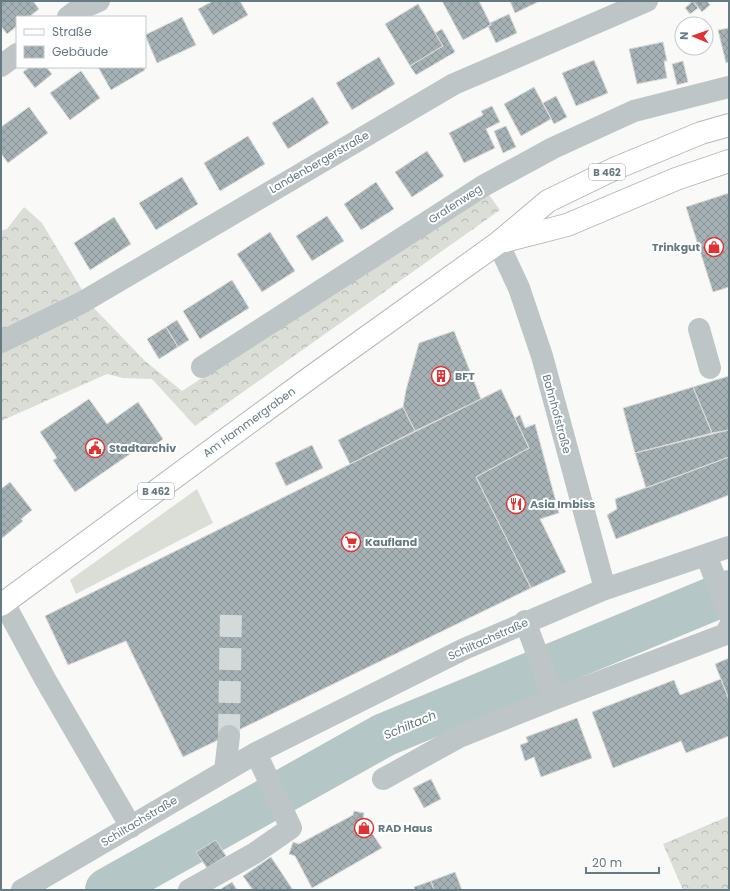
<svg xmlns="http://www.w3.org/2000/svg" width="730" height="891" viewBox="0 0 730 891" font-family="Poppins,sans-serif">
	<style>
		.grass { fill: #daded6 }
		.forest { fill: url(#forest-crowns) }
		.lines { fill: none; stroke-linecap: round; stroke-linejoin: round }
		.river { stroke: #b5c6c7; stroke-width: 44 }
		.building { fill: url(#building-cross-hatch); stroke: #dbdad9 }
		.minor-tunnel { stroke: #d4d9da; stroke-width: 22; stroke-dasharray: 22 11; stroke-linecap: butt }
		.major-casing { stroke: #b2b9bb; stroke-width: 24 }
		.minor { stroke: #bec5c7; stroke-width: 22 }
		.major { stroke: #fff; stroke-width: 22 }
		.labels { text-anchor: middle; stroke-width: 4; stroke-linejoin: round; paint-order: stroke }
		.shield { fill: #fff; stroke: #93a2a7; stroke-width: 1 }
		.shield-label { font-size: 10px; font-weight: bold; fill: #657a81 }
		.street-label { font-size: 11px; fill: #657a81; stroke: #fff }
		.poi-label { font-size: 11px; font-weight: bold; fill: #657a81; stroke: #fff; text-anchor: start }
		.water-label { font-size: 12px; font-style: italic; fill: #60797b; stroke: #fff }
	</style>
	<defs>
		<pattern id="forest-crowns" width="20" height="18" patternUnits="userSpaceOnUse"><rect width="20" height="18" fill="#daded6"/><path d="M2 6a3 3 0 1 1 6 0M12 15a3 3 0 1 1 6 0" fill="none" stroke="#b4b9b3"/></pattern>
		<pattern id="building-cross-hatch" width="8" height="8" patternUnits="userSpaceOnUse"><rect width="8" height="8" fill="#a5b1b4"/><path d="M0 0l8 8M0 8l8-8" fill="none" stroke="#8a9598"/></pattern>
	</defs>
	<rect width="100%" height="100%" fill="#f9f9f7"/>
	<path class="grass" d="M197 489 213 523 76 594 70 580Z"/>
	<path class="forest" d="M487 192 500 210 195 426 152 379 123 378 107 374 1 421V231L7 229 24 207 42 223 91 305 144 360 182 391Z
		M729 816V890H683L663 844Z"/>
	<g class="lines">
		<path class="river" d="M107 890 384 735 729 592"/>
	</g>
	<path class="building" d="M1 1H33L39 9 29 17H17V26L7 34 1 26Z
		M213 1H240L248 15 213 35 198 9Z
		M442 1H479L491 25 463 40Z
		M510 1H540L515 13Z
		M693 1 698 8 690 14 685 8Z
		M693 1H707L710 5 702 12Z
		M418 4 443 46 410 66 385 24Z
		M509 14 517 33 496 43 488 26 491 25 490 23Z
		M182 17 196 45 157 63 145 35Z
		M729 28V62L726 63 718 30Z
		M442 29 455 52 416 75 410 66 443 46 435 33Z
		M663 42 667 61H664L667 78 637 84 629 49Z
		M379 57 395 84 352 110 336 83Z
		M594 60 608 93 576 106 562 73Z
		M683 61 688 82 677 85 672 64Z
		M30 67H46L52 74 35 88 23 72Z
		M98 67H143L145 70 111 90Z
		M81 71 100 98 70 120 50 93Z
		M534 87 551 119 521 136 504 104Z
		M556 96 567 117 554 124 543 103Z
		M313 97 329 123 288 149 272 123Z
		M492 106 500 122 486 129 495 148 464 163 449 133 483 115 481 111Z
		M29 107 48 133 8 163 1 153V127Z
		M506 126 516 147 503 153 494 131Z
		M248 136 265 164 220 191 204 163Z
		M427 151 444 176 412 197 395 172Z
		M182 177 198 204 156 230 139 203Z
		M376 182 394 209 361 230 344 204Z
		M729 193V287L713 292 686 207Z
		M327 216 344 241 312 261 296 236Z
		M114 217 131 244 90 270 74 243Z
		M270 232 295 271 262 292 237 254Z
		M232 280 249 308 200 339 183 311Z
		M177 320 189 340 178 347 166 327Z
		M166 327 178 347 159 359 147 339Z
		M454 331 481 399 415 431 403 407 406 390 419 343Z
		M729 376V430L712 433 693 387Z
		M693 387 712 433 635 453 623 408Z
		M501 389 529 448 476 477 531 588 183 757 126 641 68 665 45 616Z
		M89 399 107 424 138 402 163 439 147 451 143 445 75 492 53 460 57 458 40 432Z
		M403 407 415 431 350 464 338 440Z
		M520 415 525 428 535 424 559 513 540 519 566 572 531 588 476 477 529 448 515 418Z
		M729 430V457L646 488 635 453Z
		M312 445 323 468 286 486 275 463Z
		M729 457V495L616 539 607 515 617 509 615 499Z
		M10 482 32 510 21 519 23 521 1 539V489Z
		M729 658V700L715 664Z
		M721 679 729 700V736L686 753 681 741 613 768 592 712 674 680 680 695Z
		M577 718 592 758 541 777 534 757 525 761 520 745 528 742 526 737Z
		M431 779 441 799 424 808 413 788Z
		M354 811 364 813 363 820 382 848 312 888 295 856 289 854 293 842 299 844 353 815Z
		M216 840 226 856 207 868 196 852Z
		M271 857 293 890H253L243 876Z
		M455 872 462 890H434L431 881Z
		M431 881 434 890H415L414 887Z
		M232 882 237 890H219Z"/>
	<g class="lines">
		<path class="minor-tunnel" d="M229 736 231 608"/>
		<g class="major-casing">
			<path id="major" d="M505 241 567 225 676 179 729 161
				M1 605 311 377 498 243 548 201 616 168 701 133 729 125"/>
		</g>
		<path class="minor" d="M68 17 76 11 99 1
			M1 66 17 54
			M498 243 519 288 542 356 605 589
			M699 329 710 368
			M1 342 81 303 454 84 647 1
			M202 367 483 186 553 148 634 111 729 87
			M706 555 729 614
			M4 603 45 679 131 827
			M525 621 554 699
			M225 771 229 736
			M383 779 459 737 554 699 726 634 729 627
			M22 890 256 753 464 649 605 589 729 547
			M189 890 255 853 291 828 256 753"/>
		<use href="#major" class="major"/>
	</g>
	<defs>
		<g id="shop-ring" transform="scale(1)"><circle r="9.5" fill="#fff" stroke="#de3332" stroke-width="1.5"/><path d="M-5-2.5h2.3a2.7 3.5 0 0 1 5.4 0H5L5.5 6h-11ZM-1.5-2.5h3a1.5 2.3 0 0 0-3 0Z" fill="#de3332"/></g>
		<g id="building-ring" transform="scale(1)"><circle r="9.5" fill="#fff" stroke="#de3332" stroke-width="1.5"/><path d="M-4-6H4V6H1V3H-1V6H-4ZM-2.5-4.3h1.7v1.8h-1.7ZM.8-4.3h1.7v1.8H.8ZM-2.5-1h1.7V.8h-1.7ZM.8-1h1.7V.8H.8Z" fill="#de3332"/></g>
		<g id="civic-ring" transform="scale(1)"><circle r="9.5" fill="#fff" stroke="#de3332" stroke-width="1.5"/><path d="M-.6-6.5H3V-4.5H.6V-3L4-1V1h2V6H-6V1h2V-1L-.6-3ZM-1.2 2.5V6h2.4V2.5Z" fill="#de3332"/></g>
		<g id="restaurant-ring" transform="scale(1)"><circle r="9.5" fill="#fff" stroke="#de3332" stroke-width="1.5"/><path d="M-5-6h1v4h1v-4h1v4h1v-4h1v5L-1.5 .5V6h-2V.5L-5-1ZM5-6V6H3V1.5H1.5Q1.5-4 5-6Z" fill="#de3332"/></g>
		<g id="supermarket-ring" transform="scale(1)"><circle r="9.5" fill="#fff" stroke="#de3332" stroke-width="1.5"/><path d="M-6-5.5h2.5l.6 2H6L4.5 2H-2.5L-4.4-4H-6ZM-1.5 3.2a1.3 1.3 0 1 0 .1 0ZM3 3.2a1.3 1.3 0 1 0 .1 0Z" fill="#de3332"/></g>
	</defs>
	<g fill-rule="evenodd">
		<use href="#shop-ring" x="714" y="247"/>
		<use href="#building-ring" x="441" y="376"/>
		<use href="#civic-ring" x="95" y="448"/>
		<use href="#restaurant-ring" x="516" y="504"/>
		<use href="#supermarket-ring" x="351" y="542"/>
		<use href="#shop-ring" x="364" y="828"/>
	</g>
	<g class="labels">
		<g class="shield">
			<rect x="589" y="164" width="36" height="16" rx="3"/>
			<rect x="138" y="483" width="36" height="16" rx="3"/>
		</g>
		<g class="shield-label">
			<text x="607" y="176">B 462</text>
			<text x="156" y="495">B 462</text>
		</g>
		<g class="street-label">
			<text transform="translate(319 162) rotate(-30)" y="4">Landenbergerstraße</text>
			<text transform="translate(455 204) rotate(-33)" y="4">Grafenweg</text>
			<text transform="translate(557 414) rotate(75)" y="4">Bahnhofstraße</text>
			<text transform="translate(249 422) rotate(-36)" y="4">Am Hammergraben</text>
			<text transform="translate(488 639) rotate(-24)" y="4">Schiltachstraße</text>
			<text transform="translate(139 821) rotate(-31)" y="4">Schiltachstraße</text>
		</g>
		<g class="poi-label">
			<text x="700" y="251" text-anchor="end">Trinkgut</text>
			<text x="455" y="380">BFT</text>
			<text x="109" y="452">Stadtarchiv</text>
			<text x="530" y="508">Asia Imbiss</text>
			<text x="365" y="546">Kaufland</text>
			<text x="378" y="832">RAD Haus</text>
		</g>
		<g class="water-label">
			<text transform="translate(410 725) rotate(-23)" y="4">Schiltach</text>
		</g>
	</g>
	<rect width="730" height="891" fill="none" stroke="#657a81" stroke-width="4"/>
	<rect x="16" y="16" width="130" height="52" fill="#ffffff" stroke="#c1cacd"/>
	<rect x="24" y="29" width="20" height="6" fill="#ffffff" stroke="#c1cacd"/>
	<text x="52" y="36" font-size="12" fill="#657a81">Straße</text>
	<rect x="24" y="46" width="20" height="12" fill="url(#building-cross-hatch)" stroke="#c1cacd"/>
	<text x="52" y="56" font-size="12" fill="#657a81">Gebäude</text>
	<g transform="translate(694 36) rotate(272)"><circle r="19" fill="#ffffff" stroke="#c1cacd"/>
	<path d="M0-3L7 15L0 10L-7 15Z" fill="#de3332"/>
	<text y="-6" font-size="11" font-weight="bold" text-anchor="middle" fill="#657a81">N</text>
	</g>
	<path d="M586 867v6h73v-6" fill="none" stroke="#657a81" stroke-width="2"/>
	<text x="592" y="867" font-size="12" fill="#657a81" stroke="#ffffff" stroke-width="3" paint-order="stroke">20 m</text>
</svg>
